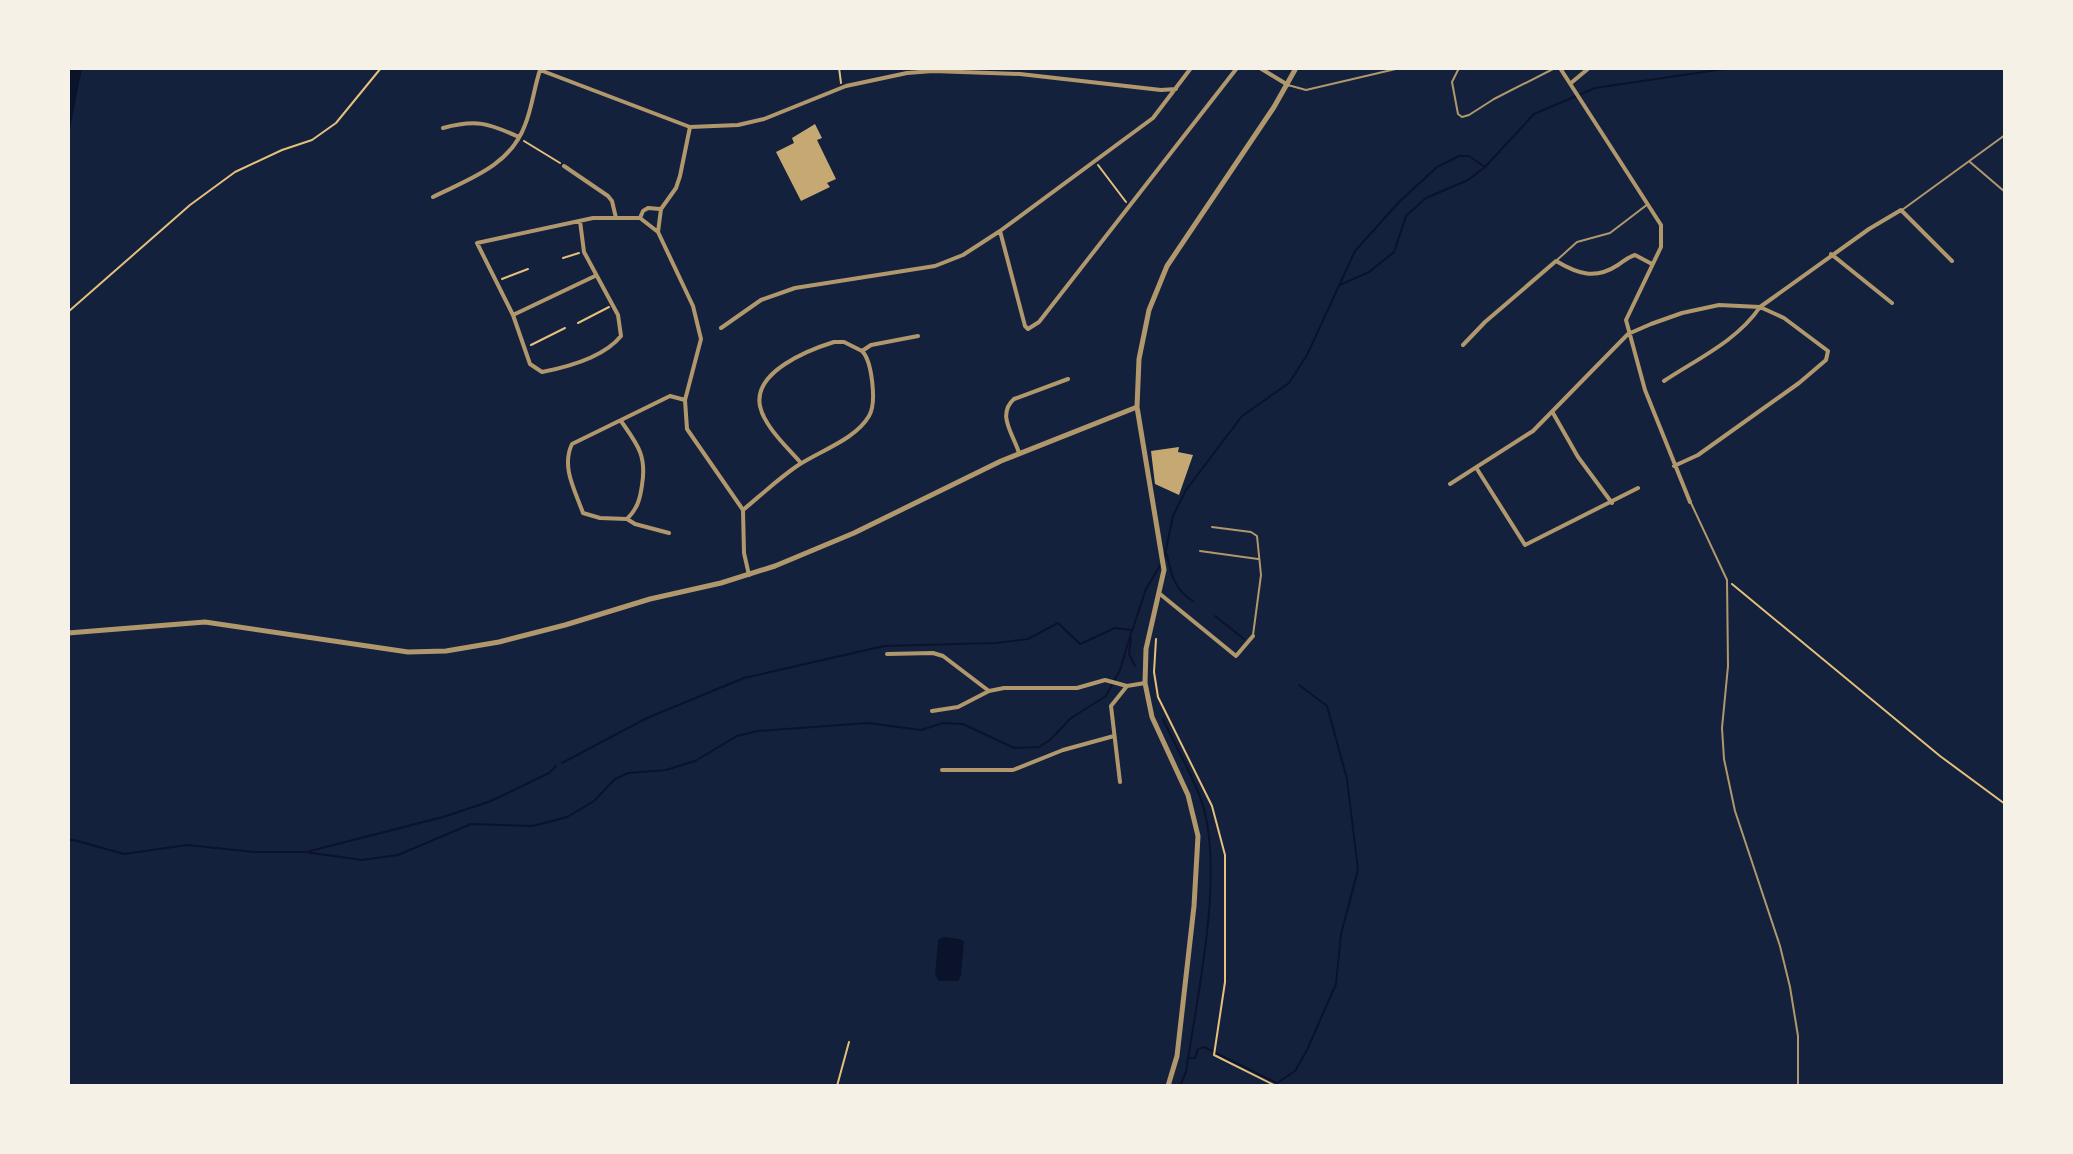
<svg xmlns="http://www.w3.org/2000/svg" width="2073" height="1154" viewBox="0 0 2073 1154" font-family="Manrope,sans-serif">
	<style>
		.water { fill: #0b132b }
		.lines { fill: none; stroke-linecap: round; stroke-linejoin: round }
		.stream { stroke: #0b132b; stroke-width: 2 }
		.building { fill: #c6a872 }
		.path { stroke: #e5c07b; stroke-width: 2 }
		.service { stroke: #b1986c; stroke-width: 2 }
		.minor { stroke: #b1986c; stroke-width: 4 }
		.tertiary { stroke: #b1986c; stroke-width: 5 }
	</style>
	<rect width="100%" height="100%" fill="#14213d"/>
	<path class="water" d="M68 68H82L68 140Z
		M943 937 960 939 964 942 961 976 958 981H939L935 975 938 940Z"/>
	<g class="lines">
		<path class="stream" d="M1340 285 1369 272 1394 252 1406 216 1426 198 1468 180 1485 167 1534 114 1595 88 1731 68
			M1167 555C1171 574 1175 591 1193 601
			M1164 559 1173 516 1186 490 1242 416 1289 383 1307 355 1355 251 1399 202 1437 167 1459 156H1469L1485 167
			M1215 616 1244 639
			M1132 631 1146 589 1161 564
			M1131 638 1129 654 1135 666
			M1163 719C1175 746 1197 782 1204 809 1223 881 1197 997 1186 1072L1180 1086
			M68 840H74L124 854 187 845 254 852H305L362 860 398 855 471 824 533 826 567 817 594 801 615 779 628 773 666 770 695 761 737 736 758 731 868 723 921 730 943 723 963 724 1014 748 1039 747 1050 740 1071 718 1106 696 1120 670 1132 630 1115 628 1080 644 1058 623 1028 639 996 643 884 646 744 678 647 718 562 763
			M310 851 443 817 491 801 549 773 556 766
			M1188 1058H1195L1198 1049 1204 1047 1277 1083 1295 1071 1307 1050 1336 984 1341 934 1358 870 1347 779 1327 706 1299 685"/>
	</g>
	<path class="building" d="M815 124 822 138 817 140 836 179 827 183 830 187 801 201 776 152 794 143 792 138Z
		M1179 447 1178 452 1193 455 1179 495 1155 484 1151 451Z"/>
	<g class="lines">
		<path class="path" d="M839 68 841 83
			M524 141 560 163
			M1098 165 1126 202
			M563 258 579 253
			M502 279 528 269
			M68 312 190 205 235 172 282 150 312 140 336 123 381 68
			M578 323 609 307
			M531 345 565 328
			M1732 584 1940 756 2005 804
			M1156 639 1154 672 1158 697 1212 806 1225 855V982L1214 1055 1276 1086
			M837 1086 849 1042"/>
		<path class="service" d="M1459 68 1452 82 1458 114 1462 117 1469 115 1494 99 1555 68
			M1288 85 1306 90 1400 68
			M1970 162 2005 192
			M1902 210 2005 135
			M1557 260 1577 242 1610 233 1648 204
			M1691 503 1727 580 1728 666 1722 728 1724 759 1735 811 1780 946 1790 987 1798 1036V1086
			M1212 527 1251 532 1257 536 1261 575 1253 635
			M1200 551 1258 559"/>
		<path class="minor" d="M1260 68 1288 85
			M1560 68 1661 225V247L1626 320 1645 390 1690 502
			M540 70 690 127 738 125 764 119 846 86 907 73 933 71 1020 74 1161 90 1176 89
			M1571 83 1589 68
			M690 127 680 176 676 188 661 209 658 232 693 306 701 339 685 400 687 429 743 510 744 553 749 575
			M443 128C476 119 488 123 519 137
			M564 166 608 196 612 201 616 218
			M433 197C469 179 510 166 525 125 532 108 534 88 540 70
			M640 218 643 211 648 208 660 209
			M580 221 584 252 618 315 621 336C604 357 568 367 542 372L530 364 513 315 477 243 593 218H640L658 232
			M1000 231 1025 326 1028 329 1039 322 1237 68
			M1831 254 1892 303
			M513 315 595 276
			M721 328 761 300 795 288 935 266 963 255 1000 231 1153 118 1191 68
			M1463 345 1485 322 1556 261C1578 274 1595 280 1618 265 1624 261 1628 257 1635 255L1652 264
			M1664 381C1697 359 1737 341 1760 307L1869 229 1901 210 1952 261
			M1553 413 1578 457 1612 503
			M621 421C637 444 647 455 642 485 640 500 637 509 627 519L600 518 583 513C575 490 561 467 572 444L670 396 685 400
			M1019 453C1014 435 996 415 1014 399L1068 379
			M800 462C787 447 764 426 760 406 753 372 808 350 834 342H844L862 351
			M1477 469 1525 545 1638 488
			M1450 484 1533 431 1628 334 1651 324 1682 313 1719 305 1760 307 1784 318 1828 351 1826 360 1799 383 1698 455 1674 466
			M743 510C761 495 778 479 797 466 819 451 855 440 869 416 877 403 872 361 862 351L871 345 918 336
			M627 519 635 524 669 533
			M1160 594 1236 656 1253 636
			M887 654 933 653 943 656 989 691
			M932 711 958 707 989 691 1004 688H1077L1105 680 1127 686
			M942 770H1013L1063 750 1114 736
			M1120 782 1111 706 1127 686 1145 683"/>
		<path class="tertiary" d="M68 633 205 622 408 652 446 651 499 642 565 625 650 599 721 583 775 566 854 533 1001 461 1137 407
			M1168 1086 1177 1056 1194 906 1198 836 1188 795 1152 717 1145 683 1146 649 1164 570 1137 407 1139 359 1149 310 1167 266 1274 107 1296 68"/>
	</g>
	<rect width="2073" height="1154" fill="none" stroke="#f6f1e7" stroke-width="140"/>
</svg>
